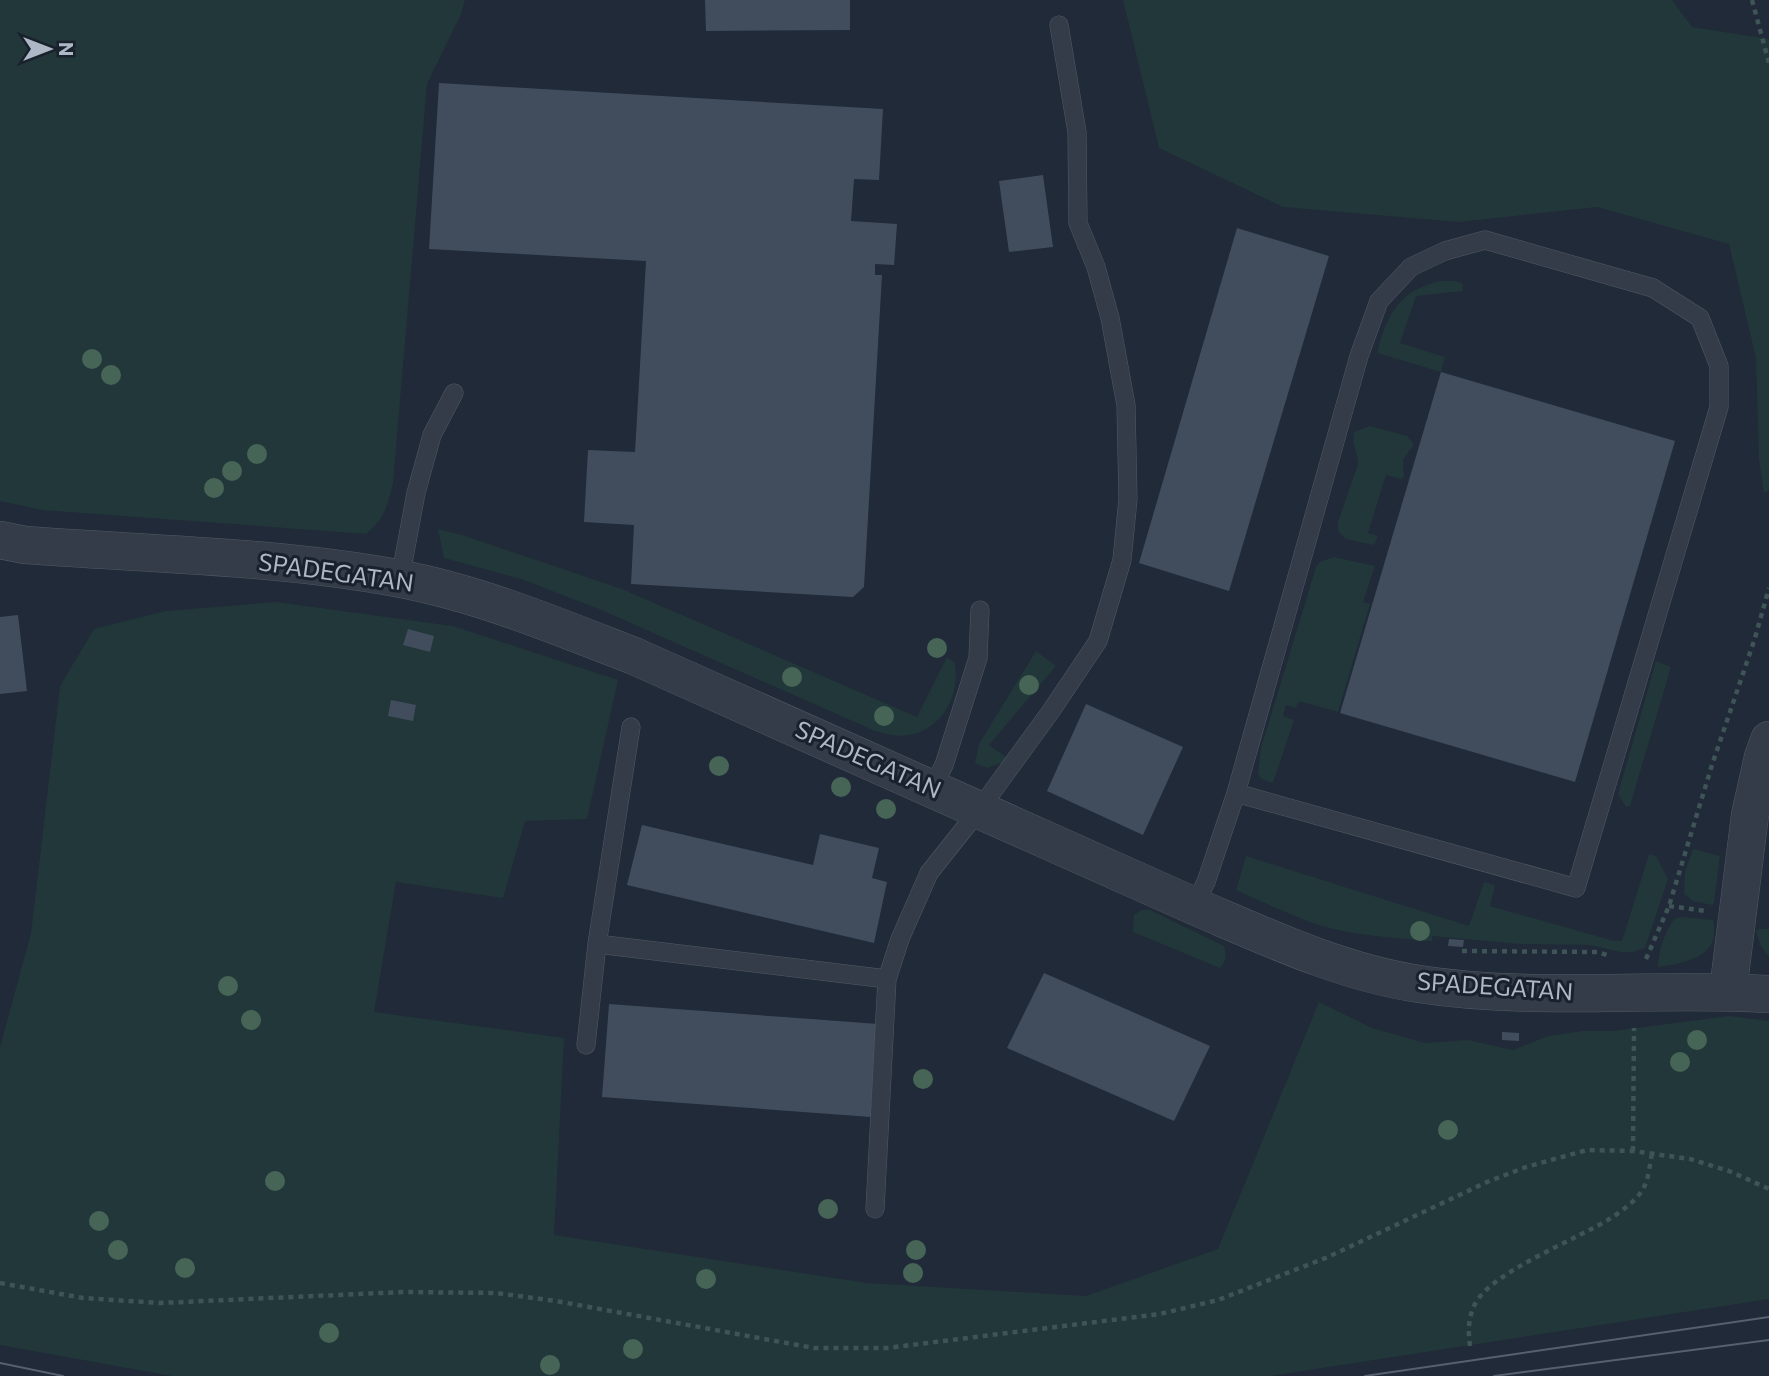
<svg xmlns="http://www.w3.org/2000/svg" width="1769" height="1376" viewBox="0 0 1769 1376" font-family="Commissioner,sans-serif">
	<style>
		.green { fill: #223739 }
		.building { fill: #414d5d }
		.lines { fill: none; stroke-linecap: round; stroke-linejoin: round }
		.lane-casing { stroke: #515a66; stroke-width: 19 }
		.street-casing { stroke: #515a66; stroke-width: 38 }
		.path { stroke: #3f5456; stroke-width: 4.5; stroke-dasharray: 5 5; stroke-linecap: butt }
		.lane { stroke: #333c48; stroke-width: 18 }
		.street { stroke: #333c48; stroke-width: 37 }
		.tram { stroke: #556070; stroke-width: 2 }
		.tree { fill: #466557 }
		.labels { text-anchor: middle; stroke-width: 6; stroke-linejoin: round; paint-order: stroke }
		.street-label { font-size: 24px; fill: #aeb7c5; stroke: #19212d }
	</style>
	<rect width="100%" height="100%" fill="#202a38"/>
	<path class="green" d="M0 0H465L461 14 427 84 393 483C388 505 384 520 366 534L42 510 0 501Z
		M1123 0H1672L1692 27 1769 39V490L1764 493 1759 458 1756 358 1729 244 1597 207 1459 222 1283 207 1159 148Z
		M1441 281H1454L1462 283 1463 291 1416 296 1400 343 1445 357 1441 372 1377 353C1387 314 1399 290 1441 281Z
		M1370 426 1407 436 1414 444 1403 460 1404 476 1401 479 1386 475 1368 533 1378 536 1374 545 1346 539 1338 531V522L1358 464C1358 453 1351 443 1354 432Z
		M438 529 462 535 622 589 917 717 947 657 954 662C962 694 942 730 908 735 896 737 886 734 875 731L599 609 521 579 444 558Z
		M1334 557 1375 566 1363 602 1370 604 1338 712 1299 701 1296 708 1286 705 1283 716 1294 720 1273 783 1261 779 1258 773 1261 748 1316 567 1320 562Z
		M276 602 453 626 618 680 587 819 525 821 503 898 396 882 374 1012 564 1038 554 1235 867 1283 1086 1296 1218 1249 1319 1002 1372 1028 1425 1043 1468 1040 1513 1050 1548 1036 1583 1031H1613L1729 1016 1769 1021V1299L1270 1376H172L0 1345V1047L31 933 60 686 94 629 166 611Z
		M1036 651 1056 666 989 745 1007 758 1004 762 987 768 975 763 979 744Z
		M1656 661 1671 667 1630 806 1626 807 1618 794Z
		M1693 849 1720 856 1714 903 1712 905 1693 901 1684 894 1685 872Z
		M1649 854 1656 856 1668 879 1645 948 1633 952H1620L1590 945 1520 944 1432 936V941H1426C1392 937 1355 936 1322 926 1293 916 1264 903 1236 890L1246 856 1469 926 1484 882 1495 885 1490 906 1614 941H1622Z
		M1141 910H1150L1224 946C1227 954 1226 962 1220 968L1133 932 1134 915Z
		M1681 917 1713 920C1722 958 1685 963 1658 967 1658 950 1665 933 1674 919Z
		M1759 929H1769V957L1761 946 1756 931Z"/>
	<path class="building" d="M705 0H850V30L706 31Z
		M439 83 883 109 879 180 854 179 851 221 897 224 894 265 875 264V275H882L864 587 853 597 631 584 634 525 584 522 588 450 635 452 646 261 429 249Z
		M1043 175 1053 247 1009 252 999 181Z
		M1237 228 1329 256 1229 591 1139 563Z
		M1441 372 1675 441 1575 782 1340 713Z
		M18 615 27 691 0 694V617Z
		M408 629 434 636 430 652 403 645Z
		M391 700 416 705 413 721 388 716Z
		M1086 704 1183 747 1143 835 1047 791Z
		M642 825 813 865 820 834 879 848 872 878 887 882 874 943 627 885Z
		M1449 939 1464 940 1463 947 1448 946Z
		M1044 973 1210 1046 1174 1121 1007 1048Z
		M609 1004 878 1024 871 1117 602 1097Z
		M1502 1032 1519 1033V1041L1502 1040Z"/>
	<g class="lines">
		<g class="lane-casing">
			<path id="lane" d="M400 579 416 493 432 435 454 393
				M932 788 944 765 978 658 980 610
				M1194 906 1206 882 1236 793 1359 356 1379 301 1411 267 1445 251 1485 240 1653 288 1700 318 1719 366V407L1576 888 1236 793
				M597 944 887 979 900 939 929 873 979 810 1051 711 1098 641 1122 560 1128 499 1126 405 1110 318 1096 267 1078 223 1077 132 1059 25
				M586 1045 597 944 631 727
				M875 1209 887 979"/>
		</g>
		<g class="street-casing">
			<path id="street" d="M0 540 25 545C147 554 277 556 396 578 478 593 557 626 634 656L1194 906C1267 937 1340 972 1419 984 1535 1002 1653 987 1769 994
				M1728 991 1750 815 1763 757 1769 740"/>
		</g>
		<path class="path" d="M1752 0 1769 63
			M1669 906 1706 911
			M1462 951 1598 952 1610 956
			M1646 959 1669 906 1712 765 1755 638 1769 588
			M1633 1151 1634 1028
			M0 1283 83 1298 160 1303 403 1292 496 1293 556 1301 814 1348H887L1160 1314 1218 1300 1328 1257 1487 1182 1526 1167 1587 1150 1633 1151 1690 1159 1729 1171 1769 1189
			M1470 1346C1468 1332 1468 1318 1475 1304 1491 1272 1578 1239 1611 1218 1623 1210 1639 1199 1645 1185 1649 1176 1650 1163 1652 1153"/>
		<use href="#lane" class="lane"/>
		<use href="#street" class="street"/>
		<path class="tram" d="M0 1363 63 1376
			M1365 1376 1769 1317
			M1494 1376 1769 1340"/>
	</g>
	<g class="tree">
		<circle cx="92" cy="359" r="10"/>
		<circle cx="111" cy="375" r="10"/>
		<circle cx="257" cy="454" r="10"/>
		<circle cx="232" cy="471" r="10"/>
		<circle cx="214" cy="488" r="10"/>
		<circle cx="937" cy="648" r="10"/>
		<circle cx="792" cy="677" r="10"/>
		<circle cx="1029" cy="685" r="10"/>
		<circle cx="884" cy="716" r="10"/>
		<circle cx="719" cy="766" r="10"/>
		<circle cx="841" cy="787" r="10"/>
		<circle cx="886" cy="809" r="10"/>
		<circle cx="1420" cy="931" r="10"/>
		<circle cx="228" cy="986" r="10"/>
		<circle cx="251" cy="1020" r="10"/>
		<circle cx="1697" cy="1040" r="10"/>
		<circle cx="1680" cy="1062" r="10"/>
		<circle cx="923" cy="1079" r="10"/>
		<circle cx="1448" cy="1130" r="10"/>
		<circle cx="275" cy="1181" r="10"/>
		<circle cx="828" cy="1209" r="10"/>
		<circle cx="99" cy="1221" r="10"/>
		<circle cx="118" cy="1250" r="10"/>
		<circle cx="916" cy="1250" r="10"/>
		<circle cx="185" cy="1268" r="10"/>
		<circle cx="913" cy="1273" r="10"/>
		<circle cx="706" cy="1279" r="10"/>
		<circle cx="329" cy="1333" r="10"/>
		<circle cx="633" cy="1349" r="10"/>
		<circle cx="550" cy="1365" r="10"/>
	</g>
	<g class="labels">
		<g class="street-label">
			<text transform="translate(336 573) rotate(8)" y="8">SPADEGATAN</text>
			<text transform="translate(868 760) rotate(24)" y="8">SPADEGATAN</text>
			<text transform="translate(1495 987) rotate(4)" y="8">SPADEGATAN</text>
		</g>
	</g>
	<g transform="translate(49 49) rotate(90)" stroke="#19212d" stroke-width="5" paint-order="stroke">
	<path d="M0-5L12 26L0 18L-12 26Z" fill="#aeb7c5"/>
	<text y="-10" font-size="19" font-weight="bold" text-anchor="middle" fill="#aeb7c5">N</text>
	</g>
</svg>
